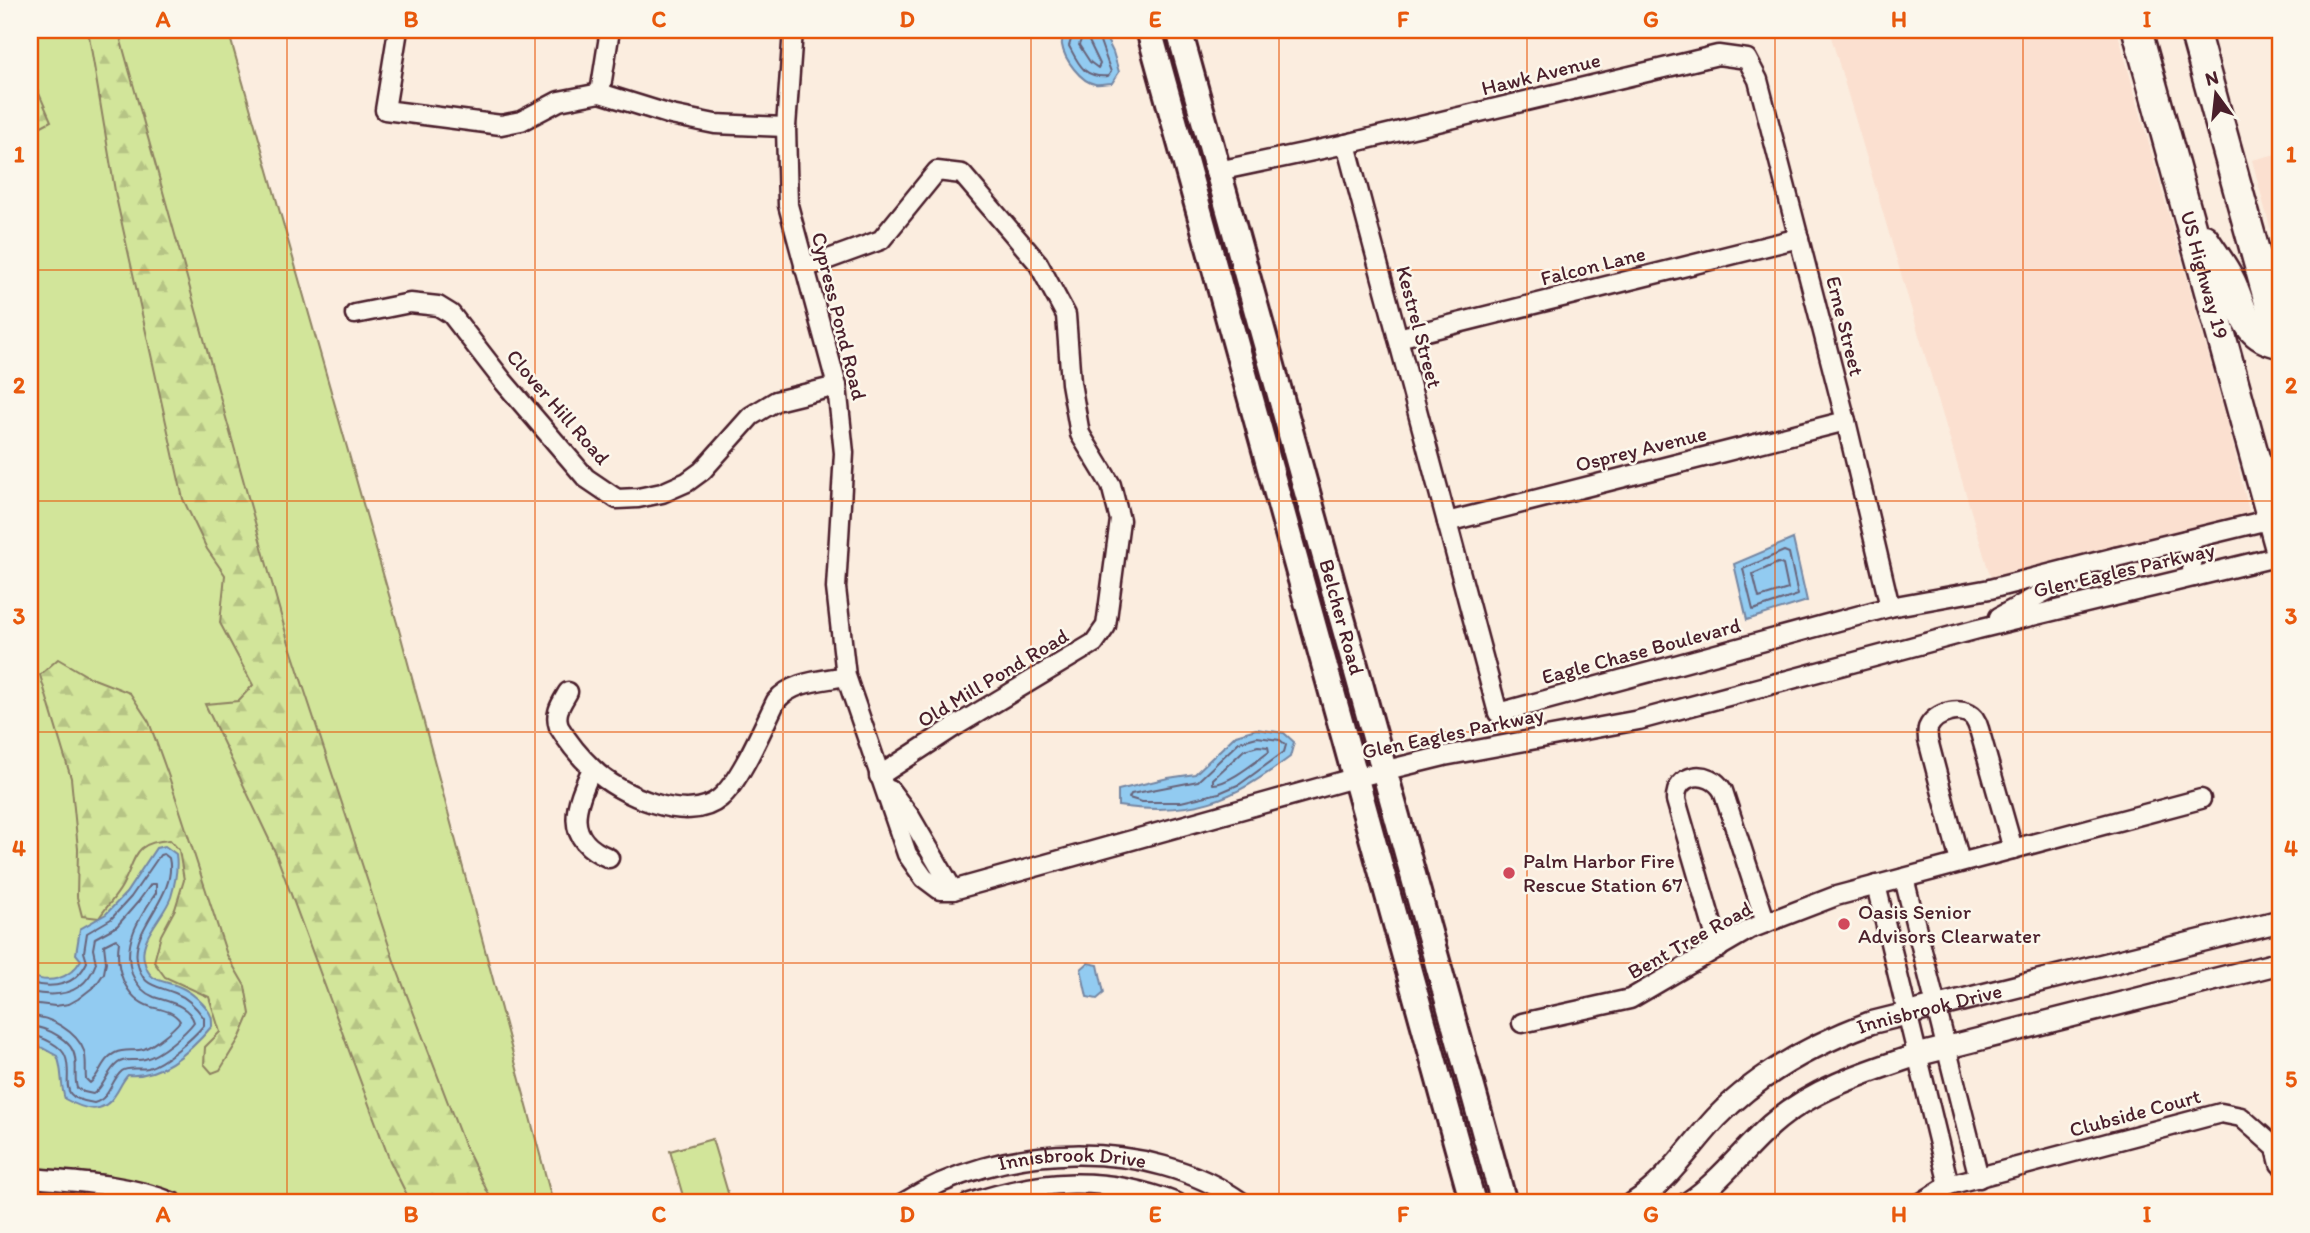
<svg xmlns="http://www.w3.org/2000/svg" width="2310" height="1233" viewBox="0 0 2310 1233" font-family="Itim,sans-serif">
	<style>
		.built { fill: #fbe0d0 }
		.green { fill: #d2e59a; stroke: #8e8262; stroke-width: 2 }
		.forest { fill: url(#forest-firs); stroke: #8e8262; stroke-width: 2 }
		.water { fill: #92cbf1; stroke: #7586a2; stroke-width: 2 }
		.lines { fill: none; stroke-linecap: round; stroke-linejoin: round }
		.shore { stroke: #67647a; stroke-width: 2 }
		.minor-casing { stroke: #4a1f2b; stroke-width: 23 }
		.tertiary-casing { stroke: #4a1f2b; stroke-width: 26 }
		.secondary-casing { stroke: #4a1f2b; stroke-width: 30 }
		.trunk-casing { stroke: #4a1f2b; stroke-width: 33 }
		.minor { stroke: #fbf7ec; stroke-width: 18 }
		.tertiary { stroke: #fbf7ec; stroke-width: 21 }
		.secondary { stroke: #fbf7ec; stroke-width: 24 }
		.trunk { stroke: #fbf7ec; stroke-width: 28 }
		.grid { fill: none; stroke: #e8590c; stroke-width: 2; stroke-opacity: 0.55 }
		.poi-dot { fill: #d1495b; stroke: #fbf7ec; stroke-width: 2.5 }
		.labels { text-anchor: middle; stroke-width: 5; stroke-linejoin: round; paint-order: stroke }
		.street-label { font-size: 21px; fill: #4a1f2b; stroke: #fbf7ec }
		.poi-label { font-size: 21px; fill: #4a1f2b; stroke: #fbf7ec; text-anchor: start }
		.neatline { fill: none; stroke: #e8590c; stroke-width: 2.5 }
		.grid-label { font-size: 23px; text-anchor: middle; font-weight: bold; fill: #e8590c }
	</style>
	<defs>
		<pattern id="forest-firs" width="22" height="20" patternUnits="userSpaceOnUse" patternTransform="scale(1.75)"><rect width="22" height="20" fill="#d2e59a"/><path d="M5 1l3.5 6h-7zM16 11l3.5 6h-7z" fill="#b6c485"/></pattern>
	</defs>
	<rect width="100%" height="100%" fill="#fbeddf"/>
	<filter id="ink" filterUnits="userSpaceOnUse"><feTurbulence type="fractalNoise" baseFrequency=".0143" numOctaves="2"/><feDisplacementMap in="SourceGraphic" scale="14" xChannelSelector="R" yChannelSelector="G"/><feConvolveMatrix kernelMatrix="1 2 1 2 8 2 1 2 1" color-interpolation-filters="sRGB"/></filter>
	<g filter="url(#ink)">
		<path class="built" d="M1829 30H2117L2231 435 2250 516 1991 579Z
			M2280 153V265L2252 160Z"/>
		<path class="green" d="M30 30H228L401 637 553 1203H141C101 1190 71 1192 30 1190Z
			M712 1139 731 1203H685L670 1151Z"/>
		<path class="forest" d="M30 30H35L34 82 51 121 34 130 30 127Z
			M88 30H118L287 637 395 964 463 1142 493 1203H411L390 1161 276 854 205 704 238 701 253 685 220 623 225 575 207 549 183 499 116 197Z
			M58 659 89 677 130 693 149 722 170 780 227 955 245 986 250 1014 240 1037 220 1070 212 1073 204 1064 205 1047 220 1032 209 997 165 977 154 962 161 935 175 909 184 880 179 850 170 840C132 842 137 858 122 886 116 897 106 907 99 918L82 916 77 897 78 849 71 778 40 675Z"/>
		<path class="water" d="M1069 30H1102L1113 52 1119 72 1112 83C1107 83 1100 85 1095 84 1081 82 1064 59 1062 45 1061 39 1065 35 1069 30Z
			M1793 539 1807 601 1747 620 1734 564Z
			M1256 729 1284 733 1294 742 1290 757C1230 802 1193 816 1118 806V790L1168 778 1195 774 1236 735Z
			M165 846 176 854C178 867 175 884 171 897 164 917 139 937 144 960 149 984 162 979 180 987 190 991 207 1005 211 1016 212 1017 212 1025 212 1026 191 1051 162 1078 128 1075 122 1081 120 1088 115 1095 102 1116 83 1109 65 1099 60 1085 63 1069 57 1056L30 1041V975C48 985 70 979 81 960L76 954 80 929 106 914 126 893 156 848Z
			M1088 963 1098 965 1104 993 1097 999 1087 997 1081 969Z"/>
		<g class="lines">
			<path class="shore" d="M1074 30 1069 46C1079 65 1084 78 1108 76L1111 72 1096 30
				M1086 35 1100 64 1098 68 1090 62 1079 45 1082 37Z
				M1784 551 1789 553 1798 595 1753 610 1743 569Z
				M1778 563 1783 565 1788 589 1759 598 1753 574Z
				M1257 737 1280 740 1286 745 1284 752 1240 784 1219 793 1181 802H1142L1129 798 1131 794 1198 781 1239 742Z
				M1258 746 1268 747 1269 752C1255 762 1229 784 1213 784V779L1244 750Z
				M30 983C53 989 76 986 87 962L84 952 87 933 111 919 131 897 160 855 164 854 169 858C178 895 131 928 137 960 141 986 154 985 175 993 186 997 197 1008 204 1018V1025C193 1038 165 1063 148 1068 140 1070 129 1066 122 1071 110 1081 111 1098 94 1103 55 1097 73 1083 66 1058 63 1046 41 1036 30 1035
				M30 992C58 998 85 994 96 963L93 949 95 938 117 926 138 902 151 884H156V893C139 918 122 943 132 974 136 984 144 993 154 997 169 1002 189 1005 194 1022 186 1033 159 1056 145 1059 136 1062 126 1057 118 1063 106 1072 105 1087 93 1094L84 1092 77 1088C74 1078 77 1068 75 1058 73 1040 46 1027 30 1026
				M30 1003 55 1006 69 1004 78 999 96 985 104 973 106 962 104 945 116 939 119 942C115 968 124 998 151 1007 163 1010 173 1011 180 1021 173 1030 154 1045 144 1049 134 1052 125 1048 115 1053 102 1059 100 1075 90 1083L86 1079C85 1070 87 1060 84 1051 77 1032 50 1016 30 1016"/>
			<g class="minor-casing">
				<g id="minor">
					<path d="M398 30 385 110 501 125 521 121 559 101 600 93 671 115 715 124 786 127"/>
					<path d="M793 30 786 127 788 205 837 386 844 453 836 588 846 676 907 854 924 878 940 890H953L1354 778 1444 756 1639 720 1978 629 2280 556"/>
					<path d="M600 93 610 30"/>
					<path d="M1346 144 1498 713 1890 607 1990 589 2116 557"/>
					<path d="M1218 171 1346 144 1718 55 1747 59 1758 80 1846 421 1890 607"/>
					<path d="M804 268 881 240 937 171 962 174 1038 263 1066 315 1071 383 1080 434 1111 485 1120 520 1106 626 1094 643 954 727 879 776"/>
					<path d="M355 314 410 303 438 306 451 314 503 381 586 478 617 499 638 498 662 493 687 482 702 471 751 416 776 401 837 386"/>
					<path d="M1398 338 1799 238"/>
					<path d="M1447 522 1846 421"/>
					<path d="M2186 540 2194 577"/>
					<path d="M2105 562 2116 557 2272 519"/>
					<path d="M1999 617 2079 573"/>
					<path d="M568 692C561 704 554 713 559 727 568 742 580 757 593 769 618 794 688 826 720 798 741 780 763 727 776 701 792 681 822 681 846 676"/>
					<path d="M592 769C575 805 562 839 609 858"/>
					<path d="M890 790 911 818 953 890"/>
					<path d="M1960 862 1928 740C1928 736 1927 731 1928 728 1935 712 1962 705 1974 718 1976 721 1978 725 1979 729L2013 849"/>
					<path d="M1904 878 1979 1178"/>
					<path d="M1876 885 1949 1185"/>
					<path d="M1719 948 1676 800C1675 773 1709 768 1723 791L1766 923"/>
					<path d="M1522 1023 1630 999 1750 929 1836 896 2201 799"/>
					<path d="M30 1178C79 1182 128 1184 174 1203"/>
					<path id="s1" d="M903 1203C999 1142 1148 1135 1243 1203"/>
					<path d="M970 1203C1042 1179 1105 1175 1177 1203"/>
					<path d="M1921 1203 1949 1185 2221 1113 2241 1117 2276 1148 2280 1164"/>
				</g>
			</g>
			<g class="tertiary-casing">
				<g id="tertiary">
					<path id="s2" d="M1634 1203C1667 1182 1690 1146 1716 1118 1758 1074 1814 1044 1870 1023L2280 921"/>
					<path d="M1688 1203C1720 1182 1742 1151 1771 1125 1812 1089 1866 1072 1917 1055L2280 963"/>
				</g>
			</g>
			<g class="secondary-casing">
				<g id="secondary">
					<path d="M1149 30 1473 1203"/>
					<path id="s3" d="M1179 30 1504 1203"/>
				</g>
			</g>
			<g class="trunk-casing">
				<g id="trunk">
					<path id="s4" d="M2137 30 2280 549"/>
					<path d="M2194 30 2280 342"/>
					<path d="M2204 239C2213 253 2224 267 2231 282 2244 310 2244 337 2280 343"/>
				</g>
			</g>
			<use href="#minor" class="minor"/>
			<use href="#tertiary" class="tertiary"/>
			<use href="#secondary" class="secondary"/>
			<use href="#trunk" class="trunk"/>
		</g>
	</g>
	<path class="grid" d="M287 30V1203M535 30V1203M783 30V1203M1031 30V1203M1279 30V1203M1527 30V1203M1775 30V1203M2023 30V1203M30 270H2280M30 501H2280M30 732H2280M30 963H2280"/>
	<g class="poi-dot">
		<circle cx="1509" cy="873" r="7"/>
		<circle cx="1844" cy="924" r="7"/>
	</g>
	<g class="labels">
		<g class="street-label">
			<text transform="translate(1541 74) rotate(-14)" y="7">Hawk Avenue</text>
			<text transform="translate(1593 266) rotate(-14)" y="7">Falcon Lane</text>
			<text dy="7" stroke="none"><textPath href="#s4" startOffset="254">US Highway 19</textPath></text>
			<text transform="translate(839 316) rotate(76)" y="7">Cypress Pond Road</text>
			<text transform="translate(1845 326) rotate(76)" y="7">Erne Street</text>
			<text transform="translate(1419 327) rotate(75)" y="7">Kestrel Street</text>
			<text transform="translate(558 407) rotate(49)" y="7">Clover Hill Road</text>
			<text transform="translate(1641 449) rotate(-14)" y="7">Osprey Avenue</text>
			<text transform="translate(2124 570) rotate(-13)" y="7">Glen Eagles Parkway</text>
			<text dy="7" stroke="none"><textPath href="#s3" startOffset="609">Belcher Road</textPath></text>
			<text transform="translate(1641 651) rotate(-15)" y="7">Eagle Chase Boulevard</text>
			<text transform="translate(993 678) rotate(-31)" y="7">Old Mill Pond Road</text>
			<text transform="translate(1453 733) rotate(-12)" y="7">Glen Eagles Parkway</text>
			<text transform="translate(1690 940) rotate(-29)" y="7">Bent Tree Road</text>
			<text dy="7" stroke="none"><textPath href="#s2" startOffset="362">Innisbrook Drive</textPath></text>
			<text transform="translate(2135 1113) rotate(-15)" y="7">Clubside Court</text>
			<text dy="7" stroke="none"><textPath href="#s1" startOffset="178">Innisbrook Drive</textPath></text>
		</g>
		<g class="poi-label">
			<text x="1523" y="868">Palm Harbor Fire<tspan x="1523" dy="24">Rescue Station 67</tspan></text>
			<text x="1858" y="919">Oasis Senior<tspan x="1858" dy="24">Advisors Clearwater</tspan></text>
		</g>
	</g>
	<rect width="2310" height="1233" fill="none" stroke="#fbf7ec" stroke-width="77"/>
	<g transform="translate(2216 94) rotate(345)" stroke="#fbf7ec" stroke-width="5" paint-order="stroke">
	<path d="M0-5L12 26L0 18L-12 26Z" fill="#4a1f2b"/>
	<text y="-10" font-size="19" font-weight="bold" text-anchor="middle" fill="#4a1f2b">N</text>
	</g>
	<rect x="38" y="38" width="2234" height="1156" class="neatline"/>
	<g class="grid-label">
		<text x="163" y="27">A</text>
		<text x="411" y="27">B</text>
		<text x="659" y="27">C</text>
		<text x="907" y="27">D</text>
		<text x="1155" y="27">E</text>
		<text x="1403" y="27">F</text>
		<text x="1651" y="27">G</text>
		<text x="1899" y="27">H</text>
		<text x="2147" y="27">I</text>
		<text x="19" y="162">1</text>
		<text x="2291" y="162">1</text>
		<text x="19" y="393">2</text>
		<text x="2291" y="393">2</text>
		<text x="19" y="624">3</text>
		<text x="2291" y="624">3</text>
		<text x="19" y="856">4</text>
		<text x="2291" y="856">4</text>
		<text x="19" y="1087">5</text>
		<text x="2291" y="1087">5</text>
		<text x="163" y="1222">A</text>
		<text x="411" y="1222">B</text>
		<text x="659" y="1222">C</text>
		<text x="907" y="1222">D</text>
		<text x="1155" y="1222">E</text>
		<text x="1403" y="1222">F</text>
		<text x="1651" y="1222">G</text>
		<text x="1899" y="1222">H</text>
		<text x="2147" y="1222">I</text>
	</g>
</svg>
